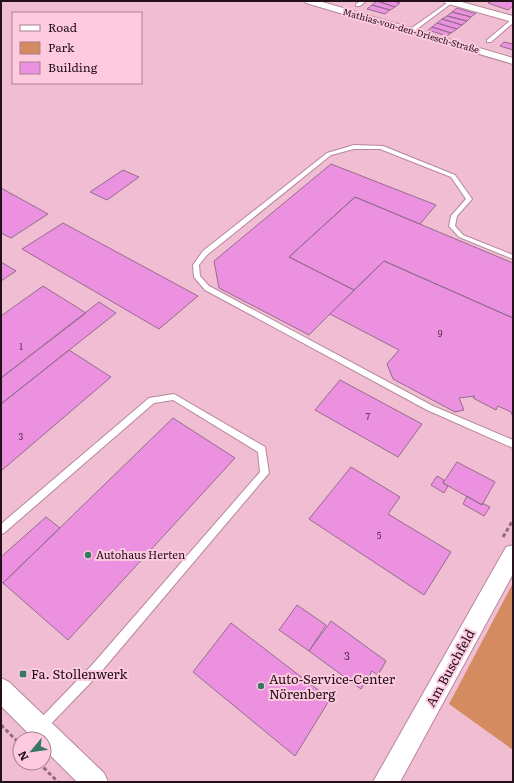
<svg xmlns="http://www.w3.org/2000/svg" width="514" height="783" viewBox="0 0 514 783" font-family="Literata,serif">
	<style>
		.green { fill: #d38b5f }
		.building { fill: #ec91e0; stroke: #936d8d }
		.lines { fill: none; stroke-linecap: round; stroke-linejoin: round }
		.lane-casing { stroke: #b7879b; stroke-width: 2 }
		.street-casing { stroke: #b7879b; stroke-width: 2 }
		.path { stroke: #8f6c7b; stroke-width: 3; stroke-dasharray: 4 2.5; stroke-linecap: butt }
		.lane { fill: #fff; fill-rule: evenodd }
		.street { fill: #fff; fill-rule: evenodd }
		.poi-dot { fill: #387765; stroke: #fecadf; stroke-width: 1.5 }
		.labels { text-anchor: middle; stroke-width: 4; stroke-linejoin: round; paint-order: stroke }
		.far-street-label { font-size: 9px; fill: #231119; stroke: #fecadf }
		.number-label { font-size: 9px; fill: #55314b }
		.poi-label { font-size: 11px; fill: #231119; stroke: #fecadf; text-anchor: start }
		.near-number-label { font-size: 11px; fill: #55314b }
		.near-street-label { font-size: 13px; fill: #231119; stroke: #fecadf }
		.near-poi-label { font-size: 13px; fill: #231119; stroke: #fecadf; text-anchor: start }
	</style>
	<rect width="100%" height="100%" fill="#f0bdd2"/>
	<path class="green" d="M513 583V750L449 704Z"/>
	<path class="building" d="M377 1H393L400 3 395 7Z
		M377 1 395 7 390 10 372 5Z
		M491 1H509L513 2V6L508 10 488 3Z
		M372 5 390 10 385 14 367 9Z
		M457 8 473 13H476L471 17 452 12Z
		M452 12 471 17 467 21 447 16Z
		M447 16 467 21 462 25 442 19Z
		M442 19 462 25 457 29 437 23Z
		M437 23 457 29 451 33 432 27Z
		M432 27 451 33 447 36 428 30Z
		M504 42 513 44V50L500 46Z
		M331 164 436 205 420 224 355 197 289 257 354 290 309 335 219 288 214 261Z
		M123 170 139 177 107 200 90 192Z
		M1 188 48 214 11 238 1 233Z
		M355 197 513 263V318L384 261 354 290 289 257Z
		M63 223 198 296 159 329 22 249Z
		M384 261 513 318V417L511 412 498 406 496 410 473 398 475 396 459 398 464 410 455 412 393 379 387 364 399 350 330 314Z
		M1 262 16 271 1 281Z
		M43 286 86 313 1 378V316Z
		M99 302 116 313 1 404V378Z
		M69 350 111 377 1 471V404Z
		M340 380 422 424 398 457 315 410Z
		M173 418 235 458 68 640 3 583Z
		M457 462 495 482 482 505 443 483Z
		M351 467 400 497 388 514 451 552 424 595 309 519Z
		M437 476 444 480 443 483 448 486 444 493 431 485Z
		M467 496 482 505V503L490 507 484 516 463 504Z
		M46 517 60 528 3 583 1 581V557Z
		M297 605 326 625 309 651 279 630Z
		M331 621 386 661 378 675 372 671 361 689 309 651Z
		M231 623 330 699 295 756 193 672Z"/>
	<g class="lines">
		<g class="lane-casing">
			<path id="lane" d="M361 1H366L360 6H356V4Z
				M450 1 453 2 413 32H409V30Z
				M511 20H513V23L491 42H487V40Z
				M354 145 383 146 455 175 472 199 457 216 455 226 463 235 513 255V259L459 237 450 227 449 226 451 216 466 199 451 177 380 149H354L331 155 207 255 199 265 200 276 209 286 433 406 513 440V448L427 410 205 290 194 277 193 265 203 251 327 153Z
				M174 394 265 447 269 473 100 673 44 731 40 733 36 731 34 727 36 723 92 665 260 472 258 452 173 400 154 403 4 533 1 534V524L149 398Z"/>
		</g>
		<g class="street-casing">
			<path id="street" d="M305 1H319L513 58V64L306 3Z
				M444 1H458L513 16V22L445 3Z
				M513 545V574L400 782H373L506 547Z
				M1 678 9 682 104 773 108 782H77L44 749V739H34L1 706Z"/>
		</g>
		<path class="path" d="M503 537 513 520
			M1 725 20 744
			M39 763 58 782"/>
		<use href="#lane" class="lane"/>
		<use href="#street" class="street"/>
	</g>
	<g class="poi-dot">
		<circle cx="88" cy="555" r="4"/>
		<rect x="19" y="670" width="8" height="8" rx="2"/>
		<circle cx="261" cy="686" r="4"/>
	</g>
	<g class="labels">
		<g class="far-street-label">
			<text transform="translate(411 31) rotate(16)" y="3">Mathias-von-den-Driesch-Straße</text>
		</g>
		<g class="number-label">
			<text x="440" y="337">9</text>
			<text x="21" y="350">1</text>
			<text x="368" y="420">7</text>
			<text x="21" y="440">3</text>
			<text x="379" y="539">5</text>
		</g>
		<g class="poi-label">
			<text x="96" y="559">Autohaus Herten</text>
		</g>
		<g class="near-number-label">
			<text x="347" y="660">3</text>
		</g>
		<g class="near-street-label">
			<text transform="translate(450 668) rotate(-61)" y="5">Am Buschfeld</text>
		</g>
		<g class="near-poi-label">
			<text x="31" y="679">Fa. Stollenwerk</text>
			<text x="269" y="684">Auto-Service-Center<tspan x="269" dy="15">Nörenberg</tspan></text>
		</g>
	</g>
	<rect width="514" height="783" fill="none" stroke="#231119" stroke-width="4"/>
	<rect x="12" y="12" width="130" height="72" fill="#fecadf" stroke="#a68090"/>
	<rect x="20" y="25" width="20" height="6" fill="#ffffff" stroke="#a68090"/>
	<text x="48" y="32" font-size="12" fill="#231119">Road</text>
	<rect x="20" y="42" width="20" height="12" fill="#d38b5f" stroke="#a68090"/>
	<text x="48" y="52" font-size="12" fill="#231119">Park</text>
	<rect x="20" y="62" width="20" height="12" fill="#ec91e0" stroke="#a68090"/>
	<text x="48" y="72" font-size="12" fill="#231119">Building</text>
	<g transform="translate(32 751) rotate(241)"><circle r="19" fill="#fecadf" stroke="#a68090"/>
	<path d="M0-3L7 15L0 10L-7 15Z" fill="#387765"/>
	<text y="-6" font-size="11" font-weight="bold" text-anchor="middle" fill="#231119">N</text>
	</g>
</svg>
